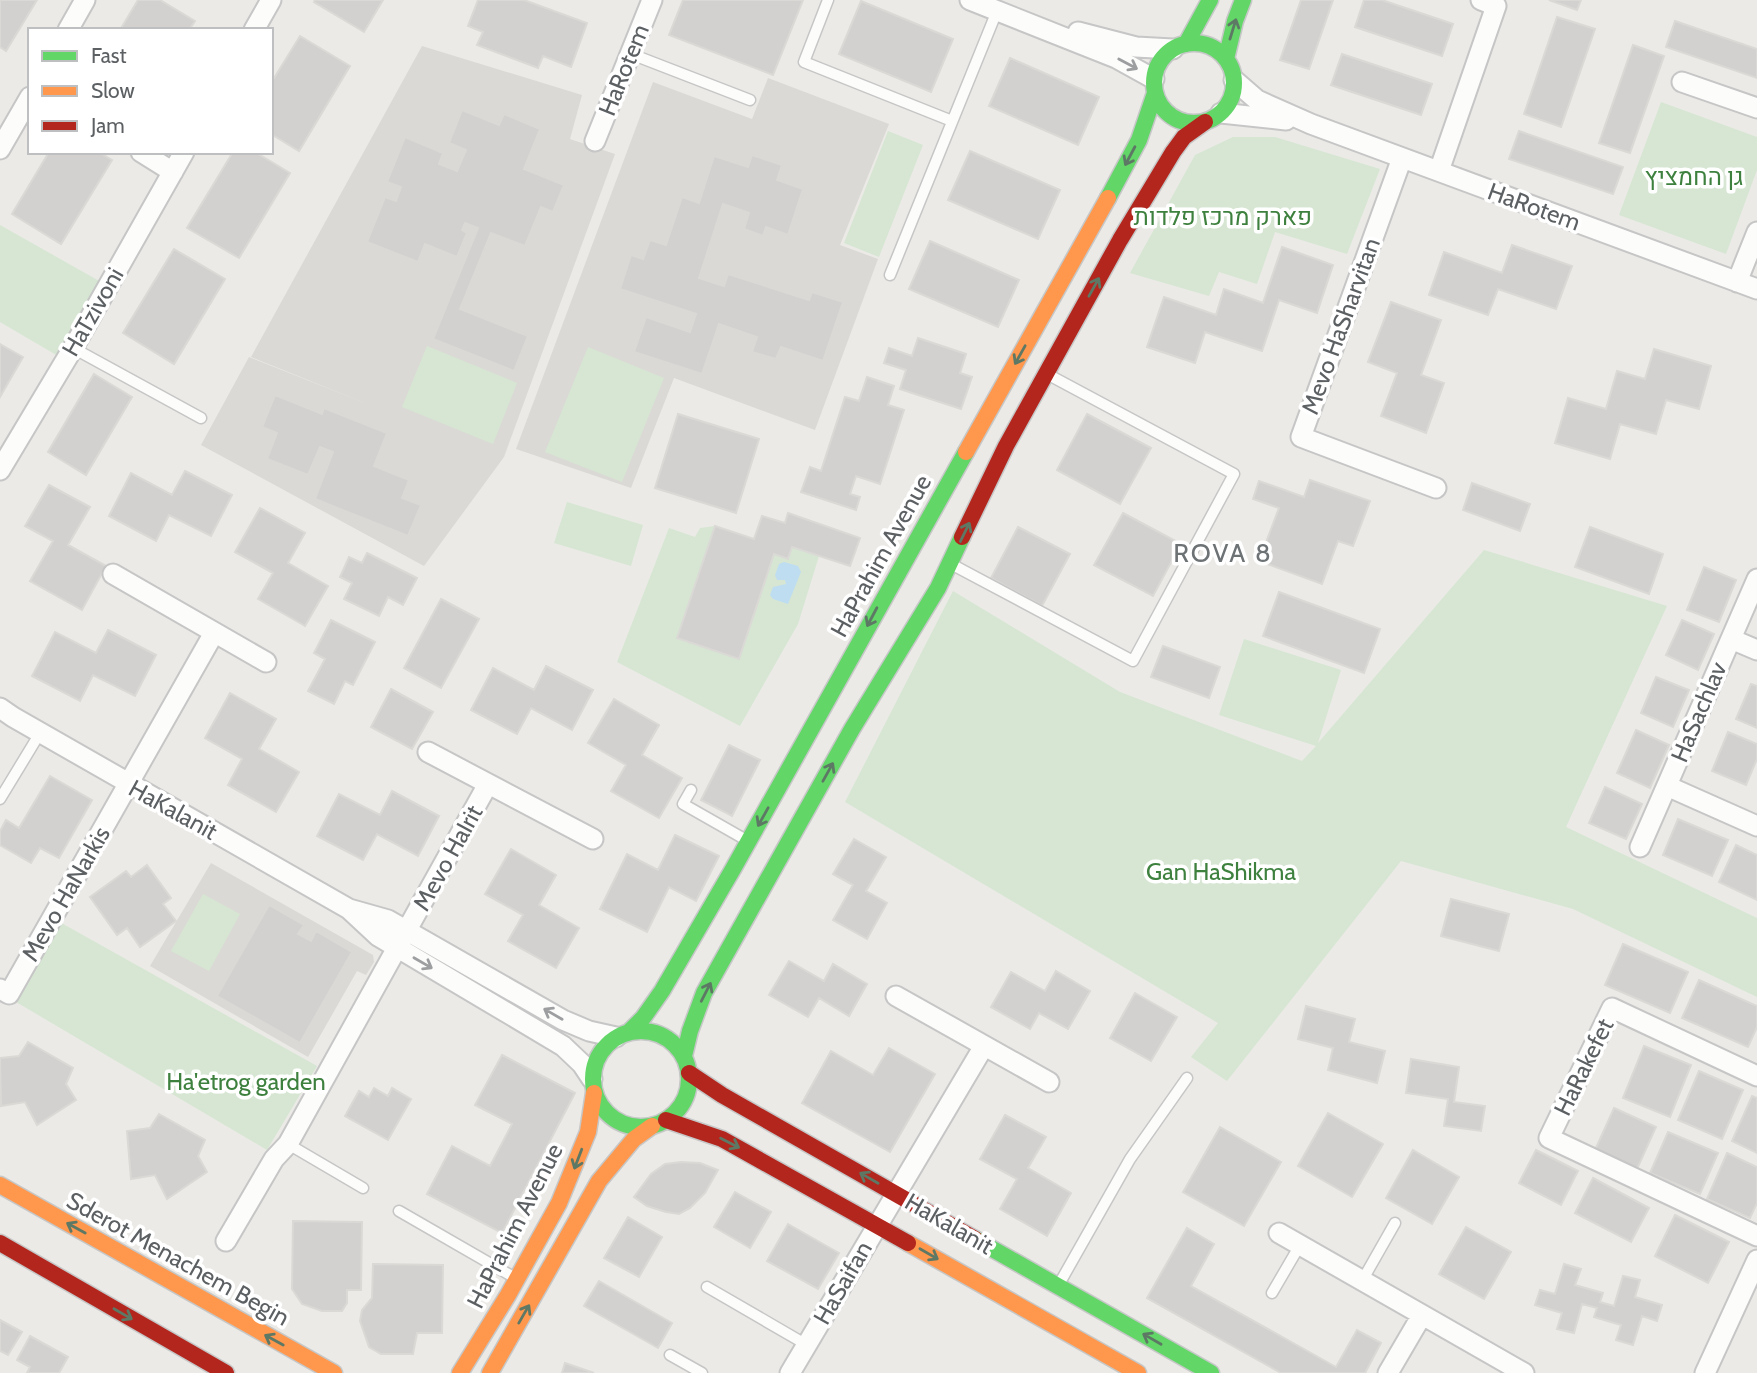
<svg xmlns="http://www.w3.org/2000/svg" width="1757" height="1373" viewBox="0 0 1757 1373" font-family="Cabin,Heebo,sans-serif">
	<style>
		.education { fill: #dbd9d5 }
		.green { fill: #d6e6d3 }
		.water { fill: #beddf1 }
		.building { fill: #d2d1cf; stroke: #dad9d6; stroke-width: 2 }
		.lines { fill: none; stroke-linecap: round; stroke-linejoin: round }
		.lane-casing { stroke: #c6c6c6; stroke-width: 13 }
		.street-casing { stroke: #c6c6c6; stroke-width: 23 }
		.fast-casing { stroke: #c6c7c7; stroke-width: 19 }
		.slow-casing { stroke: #c6c7c7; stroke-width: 19 }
		.jam-casing { stroke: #c6c7c7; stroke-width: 19 }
		.lane { stroke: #fcfcfb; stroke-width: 10 }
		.street { stroke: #fcfcfb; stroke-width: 19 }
		.fast { stroke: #63d668; stroke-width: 16 }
		.slow { stroke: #ff974d; stroke-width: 16 }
		.jam { stroke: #b3261e; stroke-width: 16 }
		.oneway { stroke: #5d7864 }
		.oneway2 { stroke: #9c9ea0 }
		.labels { text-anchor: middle; stroke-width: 7; stroke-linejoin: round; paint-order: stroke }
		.street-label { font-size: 24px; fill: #5c6063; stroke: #fff }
		.park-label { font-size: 24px; fill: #3e813f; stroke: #fff }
		.neighbourhood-label { font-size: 26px; letter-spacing: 2px; fill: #6d7275; stroke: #fff }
	</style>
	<rect width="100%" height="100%" fill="#ebeae6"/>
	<path class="education" d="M422 46 582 95 570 139 615 154 504 457 424 566 201 445 249 357 370 405 251 357Z
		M768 78 889 124 840 245 878 259 815 430 674 378 631 488 516 449 653 82 752 119Z
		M211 863 373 955 374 962 366 975 357 971 308 1057 150 966Z"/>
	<path class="green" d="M1661 102 1757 137V170L1726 254 1619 215Z
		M888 131 923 145 879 257 844 243Z
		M1233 137H1275L1380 169 1347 254 1275 232 1257 284 1219 272 1209 296 1130 273 1195 155Z
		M0 225 101 282 58 356 0 322Z
		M427 346 517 383 493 444 402 407Z
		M588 347 664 378 622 482 545 452Z
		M567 502 643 525 631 566 554 543Z
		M788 513 860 538 850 566 819 556 798 624 740 726 617 662 669 528 695 537 700 528 715 526 754 539 762 516 785 523Z
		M1484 550 1667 606 1566 827 1757 918V997L1573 909 1401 861 1227 1081 1191 1057 1218 1023 845 802 953 591 1120 692 1302 761 1316 746 1219 715 1244 639 1341 670 1318 743Z
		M203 894 240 914 209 971 171 951Z
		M56 920 317 1066 267 1150 11 999Z"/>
	<path class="water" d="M784 562 798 566 801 572 788 604 773 599 770 595 773 587 786 584 785 580H777L775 575 779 564Z"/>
	<path class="building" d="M0 0H37L6 51 0 47Z
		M138 0H160L195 21 189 30H120Z
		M315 0H383L364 32 314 2Z
		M478 0H524L587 23 571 67 543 56 538 68 477 45 483 32 468 26Z
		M683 0H803L773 75 669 35Z
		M1301 0H1333L1309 69 1280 60Z
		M1364 0H1382L1453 24 1442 56 1355 27Z
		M1549 0H1581L1577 10Z
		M861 1 953 39 931 92 839 54Z
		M1557 17 1595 29 1561 127 1524 114Z
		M1675 21 1757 49V78L1666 47Z
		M300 36 350 66 299 151 271 134V83Z
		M1633 45 1664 56 1630 153 1599 143Z
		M1342 54 1432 84 1421 115 1331 85Z
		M1010 58 1099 97 1078 145 989 106Z
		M462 110 499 125 504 114 540 129 524 169 564 185 553 212 541 207 525 246 491 233 460 309 528 336 514 371 433 339 478 228 465 223 462 230 467 233 457 257 425 244 418 262 367 242 385 197 396 201 401 187 387 182 405 137 443 153 439 164 457 171 466 150 449 143Z
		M1519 131 1623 167 1613 194 1509 159Z
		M970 151 1060 190 1038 239 948 200Z
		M49 152H99L112 160 61 244 12 214Z
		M233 152H255L290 173 239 258 187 228Z
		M752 155 782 165 777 180 803 189 788 235 766 227 763 236 744 229 749 213 723 204 699 278 724 286 728 274 809 300 812 292 843 302 823 361 781 347 776 359 752 352 757 337 719 324 702 374 634 352 646 317 690 332 696 314 620 289 631 255 643 259 650 240 666 245 682 197 699 203 714 156 748 167Z
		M930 241 1019 280 998 327 909 289Z
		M1512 245 1572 266 1556 309 1498 289 1488 315 1429 295 1444 252 1502 273Z
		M1282 247 1333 265 1317 313 1279 300 1262 351 1205 332 1195 363 1147 347 1164 297 1216 315 1224 289 1263 303Z
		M174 249 225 279 174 364 123 333Z
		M1391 302 1441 320 1421 375 1444 383 1426 433 1381 416 1397 373 1368 362Z
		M918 338 966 354 960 373 972 377 961 409 900 389 906 370 884 363 889 348 912 356Z
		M0 344 23 357 0 397Z
		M1654 349 1711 366 1699 409 1666 400 1656 434 1620 424 1610 459 1555 443 1568 398 1606 409 1617 371 1645 379Z
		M94 374 132 397 86 475 48 452Z
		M867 377 894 386 888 405 904 410 880 484 856 476 850 494 860 497 856 510 801 492 810 467 821 471 845 397 859 401Z
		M275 395 322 414 324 408 387 433 374 466 409 480 402 498 421 505 408 536 315 499 333 452 320 447 308 475 267 459 277 433 262 427Z
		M678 414 759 439 736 513 655 488Z
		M1087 414 1151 448 1120 504 1057 470Z
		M185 471 232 495 211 536 169 515 156 541 109 516 131 473 172 495Z
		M1310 480 1370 501 1353 546 1338 541 1322 584 1259 561 1279 508 1253 499 1259 481 1304 497Z
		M1472 483 1530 504 1520 531 1463 510Z
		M49 485 90 507 68 545 106 566 82 610 30 581 53 541 25 526Z
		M260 508 305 533 288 563 328 586 305 626 258 599 273 573 235 552Z
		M788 513 860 538 850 566 792 547 788 559 774 554 739 659 677 638 715 526 754 539 762 516 785 523Z
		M1123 513 1181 544 1153 596 1094 565Z
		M1018 527 1070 554 1042 606 991 578Z
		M1590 527 1663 554 1649 594 1575 567Z
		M367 553 417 578 403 605 388 597 379 616 344 599 352 583 340 577 349 557 362 563Z
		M1704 567 1736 580 1719 622 1687 610Z
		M1279 592 1380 629 1364 673 1263 636Z
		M441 599 479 619 441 688 404 668Z
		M331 620 375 642 353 685 345 681 334 704 308 691 325 659 314 653Z
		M1682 620 1714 634 1698 670 1666 655Z
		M108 630 156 655 135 696 93 675 80 701 32 676 55 632 96 653Z
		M1163 646 1220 667 1209 698 1151 677Z
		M546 666 593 690 572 730 531 708 517 734 471 710 493 668 534 690Z
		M1656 677 1689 690 1673 727 1641 713Z
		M1751 684 1757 686V728L1736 719Z
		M391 689 433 712 412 749 371 727Z
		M230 693 276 719 259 749 299 772 276 812 228 785 242 759 205 738Z
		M614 699 659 725 642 755 682 778 659 818 611 791 626 765 588 743Z
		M1636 730 1669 745 1650 788 1617 773Z
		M1728 732 1757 744V759L1746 785 1712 771Z
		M729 745 760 760 732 816 701 800Z
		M50 776 92 800 59 858 40 848 31 863 0 845V831L6 820 19 828Z
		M1605 787 1642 804 1626 839 1589 823Z
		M392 791 439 816 418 856 377 834 363 860 317 836 339 794 380 815Z
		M1678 819 1728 840 1712 876 1663 855Z
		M675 835 719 856 696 901 669 887 647 932 600 909 627 854 658 870Z
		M854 839 886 857 866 891 887 903 867 939 833 920 853 885 833 874Z
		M1736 845 1757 855V900L1719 882Z
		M511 849 556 875 539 905 579 928 556 968 508 941 523 915 485 894Z
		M147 865 171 898 163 904 176 921 140 947 127 928 117 935 90 897 126 871 131 877Z
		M1451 899 1509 914 1499 951 1441 936Z
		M269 905 304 925 298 934 311 941 316 931 352 952 300 1043 217 996Z
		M1623 944 1688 972 1670 1013 1605 985Z
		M789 961 824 981 833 964 867 984 849 1016 819 998 808 1017 769 995Z
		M1056 971 1090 991 1068 1029 1039 1013 1030 1029 991 1007 1011 972 1045 991Z
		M1699 980 1757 1006V1027L1748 1047 1682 1018Z
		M1135 993 1177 1017 1151 1061 1110 1038Z
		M1306 1006 1355 1019 1349 1042 1385 1051 1377 1083 1328 1070 1333 1048 1298 1039Z
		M28 1042 73 1068 66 1084 76 1100 37 1125 25 1102 1 1106 0 1058 19 1056Z
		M1644 1046 1691 1065 1670 1117 1623 1098Z
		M889 1048 935 1074 890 1152 802 1103 831 1051 873 1075Z
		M502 1055 575 1093 502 1233 427 1194 452 1146 490 1166 512 1124 475 1105Z
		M1411 1059 1459 1067 1454 1102 1485 1106 1481 1131 1444 1126 1448 1099 1406 1093Z
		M1699 1071 1743 1090 1722 1139 1678 1120Z
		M374 1088 388 1096 392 1088 411 1099 388 1140 345 1116 359 1091 369 1097Z
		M1752 1096 1757 1098V1153L1732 1141Z
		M1614 1108 1656 1127 1637 1169 1595 1150Z
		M1328 1113 1383 1144 1352 1197 1298 1166Z
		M159 1114 205 1140 198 1156 207 1172 167 1199 155 1175 131 1179 127 1131 150 1128Z
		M1005 1115 1046 1137 1028 1168 1071 1193 1047 1236 1000 1209 1017 1179 980 1159Z
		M1220 1127 1281 1162 1244 1226 1183 1192Z
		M1668 1132 1718 1153 1700 1194 1650 1173Z
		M1413 1150 1459 1177 1432 1224 1386 1198Z
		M1536 1150 1578 1171 1561 1205 1519 1183Z
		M1727 1153 1757 1167V1203L1750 1218 1707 1199Z
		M681 1162 700 1163 718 1170 705 1193 690 1208 679 1214 666 1212 647 1206 634 1197 651 1174 665 1164Z
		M1593 1178 1649 1208 1631 1242 1575 1213Z
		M735 1192 771 1212 750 1248 714 1227Z
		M1675 1215 1729 1242 1708 1283 1655 1256Z
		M628 1217 662 1237 639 1277 604 1258Z
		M293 1221 362 1222 361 1290H347V1303L342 1311H322L302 1304 292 1289Z
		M788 1224 839 1253 818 1289 767 1261Z
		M1466 1227 1511 1252 1484 1299 1439 1274Z
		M1187 1228 1214 1244 1191 1286 1336 1367 1357 1330 1381 1343 1365 1373H1281L1147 1298Z
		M373 1264 443 1265 442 1333H417L413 1354H381L369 1347 360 1321 362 1310 372 1298Z
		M1564 1264 1581 1269 1575 1285 1603 1293 1600 1302 1614 1306 1623 1276 1640 1280 1635 1297 1662 1305 1657 1321 1642 1316 1633 1345 1616 1340 1621 1325 1594 1317 1597 1308 1582 1304 1574 1333 1557 1329 1562 1313 1535 1305 1540 1290 1555 1294Z
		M599 1281 672 1323 658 1348 584 1306Z
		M0 1320 22 1332 8 1355 0 1351Z
		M30 1336 68 1357 59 1373H27L30 1367 17 1360Z
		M565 1363 594 1373H562Z"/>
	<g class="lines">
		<g class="lane-casing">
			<path id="lane" d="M828 0 804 62 952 121
				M631 54 750 100
				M890 275 997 11
				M73 348 201 418
				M951 564 1133 661 1234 474 1047 374
				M691 790 683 804 748 841
				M0 799 40 733
				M288 1144 363 1188
				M399 1211 517 1279
				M1362 1281 1395 1223
				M1058 1286 1130 1159 1187 1078
				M707 1287 807 1345
				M1272 1293 1300 1245
				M670 1355 702 1373"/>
		</g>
		<g class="street-casing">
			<path id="street" d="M970 0 1116 58 1154 79
				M68 30 85 0
				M254 30 271 0
				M1078 32 1136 47 1173 49
				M1234 80 1257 100 1311 124 1757 289
				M1682 82 1757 108
				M1221 113 1286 120
				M595 141 652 0
				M0 149 30 97
				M141 152 173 172
				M1402 158 1301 437 1436 488
				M1439 171 1496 6 1481 0
				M1737 282 1757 232
				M0 470 73 348 184 152
				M113 574 266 662
				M1731 639 1757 650
				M0 708 13 717 349 909 378 936 563 1046 582 1064 592 1079
				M428 752 593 839
				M1667 786 1757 826
				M1640 847 1757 579
				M349 909 388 920 563 1020 589 1031 616 1037
				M0 989 9 994 214 633
				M896 996 1049 1082
				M1757 1076 1612 1008 1549 1138 1757 1236
				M1279 1233 1524 1373
				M226 1241 274 1159 288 1144 488 784
				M790 1373 984 1046
				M1388 1373 1422 1315
				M1705 1373 1757 1260"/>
		</g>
		<g class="fast-casing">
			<path id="fast" d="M1154 83a40 40 0 1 1 80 0a40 40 0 1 1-80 0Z
				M1186 44 1210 0
				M1226 59 1235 21 1243 0
				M1108 198 1139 140 1155 93
				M593 1079a48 48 0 1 1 96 0a48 48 0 1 1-96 0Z
				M629 1032 643 1018 662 991 733 869 966 452
				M684 1056 690 1031 704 993 852 729 938 588 962 537
				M975 1239 1211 1373"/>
		</g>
		<g class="slow-casing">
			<path id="slow" d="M966 452 1108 198
				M0 1185 334 1373
				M908 1243 1138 1373
				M460 1373 508 1295 559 1203 588 1132 594 1093
				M490 1373 599 1181 634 1139 652 1126"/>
		</g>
		<g class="jam-casing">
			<path id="jam" d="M962 537 1006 446 1120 240 1173 152 1184 137 1205 122
				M689 1073 722 1095 975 1239
				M666 1120 722 1139 908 1243
				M0 1243 226 1373"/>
		</g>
		<use href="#lane" class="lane"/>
		<use href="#street" class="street"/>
		<use href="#fast" class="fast"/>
		<use href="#slow" class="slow"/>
		<use href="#jam" class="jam"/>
	</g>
	<defs><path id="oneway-shaft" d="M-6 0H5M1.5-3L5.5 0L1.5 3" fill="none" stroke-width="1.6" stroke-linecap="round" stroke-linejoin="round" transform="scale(1.75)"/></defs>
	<g class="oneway">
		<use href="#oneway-shaft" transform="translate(1233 29) rotate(-73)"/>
		<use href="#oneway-shaft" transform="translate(1130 156) rotate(118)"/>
		<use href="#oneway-shaft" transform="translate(1094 287) rotate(-61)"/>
		<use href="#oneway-shaft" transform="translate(1020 355) rotate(119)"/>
		<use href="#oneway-shaft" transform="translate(965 532) rotate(-64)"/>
		<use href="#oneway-shaft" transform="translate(872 617) rotate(118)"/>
		<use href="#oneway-shaft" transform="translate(828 772) rotate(-61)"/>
		<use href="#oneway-shaft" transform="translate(763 817) rotate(119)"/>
		<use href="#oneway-shaft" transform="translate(706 992) rotate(-63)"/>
		<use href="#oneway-shaft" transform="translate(730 1143) rotate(27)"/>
		<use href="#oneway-shaft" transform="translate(578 1159) rotate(111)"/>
		<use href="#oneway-shaft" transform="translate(869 1178) rotate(-150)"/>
		<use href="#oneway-shaft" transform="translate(76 1228) rotate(-151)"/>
		<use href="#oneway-shaft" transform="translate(929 1254) rotate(30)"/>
		<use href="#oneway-shaft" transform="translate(123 1314) rotate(30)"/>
		<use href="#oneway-shaft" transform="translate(524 1314) rotate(-60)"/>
		<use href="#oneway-shaft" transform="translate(1152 1339) rotate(-150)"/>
		<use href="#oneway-shaft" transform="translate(274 1340) rotate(-151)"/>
	</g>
	<g class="oneway2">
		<use href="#oneway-shaft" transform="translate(1128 64) rotate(28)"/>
		<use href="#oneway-shaft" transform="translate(423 963) rotate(30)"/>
		<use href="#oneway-shaft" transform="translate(553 1014) rotate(-150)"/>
	</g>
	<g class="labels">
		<g class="street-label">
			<text transform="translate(624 70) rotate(-68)" y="8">HaRotem</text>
			<text transform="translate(1534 207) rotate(20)" y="8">HaRotem</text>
			<text transform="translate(93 312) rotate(-60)" y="8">HaTzivoni</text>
			<text transform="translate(1341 326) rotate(-70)" y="8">Mevo HaSharvitan</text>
			<text transform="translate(881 556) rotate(-61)" y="8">HaPrahim Avenue</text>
			<text transform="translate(1699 712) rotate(-67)" y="8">HaSachlav</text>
			<text transform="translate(173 810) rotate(29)" y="8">HaKalanit</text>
			<text transform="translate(448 858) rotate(-61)" y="8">Mevo HaIrit</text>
			<text transform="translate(66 894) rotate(-60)" y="8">Mevo HaNarkis</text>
			<text transform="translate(1584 1067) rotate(-64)" y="8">HaRakefet</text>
			<text transform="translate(949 1224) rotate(30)" y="8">HaKalanit</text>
			<text transform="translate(515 1226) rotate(-63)" y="8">HaPrahim Avenue</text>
			<text transform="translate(178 1259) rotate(29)" y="8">Sderot Menachem Begin</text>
			<text transform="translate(843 1283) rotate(-60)" y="8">HaSaifan</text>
		</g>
		<g class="park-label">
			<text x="1694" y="185">גן החמציץ</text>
			<text x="1223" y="225">פארק מרכז פלדות</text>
			<text x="1221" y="880">Gan HaShikma</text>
			<text x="246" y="1090">Ha'etrog garden</text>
		</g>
		<g class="neighbourhood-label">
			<text x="1223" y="562">ROVA 8</text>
		</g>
	</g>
	<rect x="28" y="28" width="245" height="126" fill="#ffffff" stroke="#bebfc1" stroke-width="2"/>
	<rect x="42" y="51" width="35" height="10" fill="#63d668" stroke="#bebfc1" stroke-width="2"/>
	<text x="91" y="63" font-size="21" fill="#5c6063">Fast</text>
	<rect x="42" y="86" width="35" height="10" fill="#ff974d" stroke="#bebfc1" stroke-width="2"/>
	<text x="91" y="98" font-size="21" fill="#5c6063">Slow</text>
	<rect x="42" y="121" width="35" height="10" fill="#b3261e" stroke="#bebfc1" stroke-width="2"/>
	<text x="91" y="133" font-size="21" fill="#5c6063">Jam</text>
</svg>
